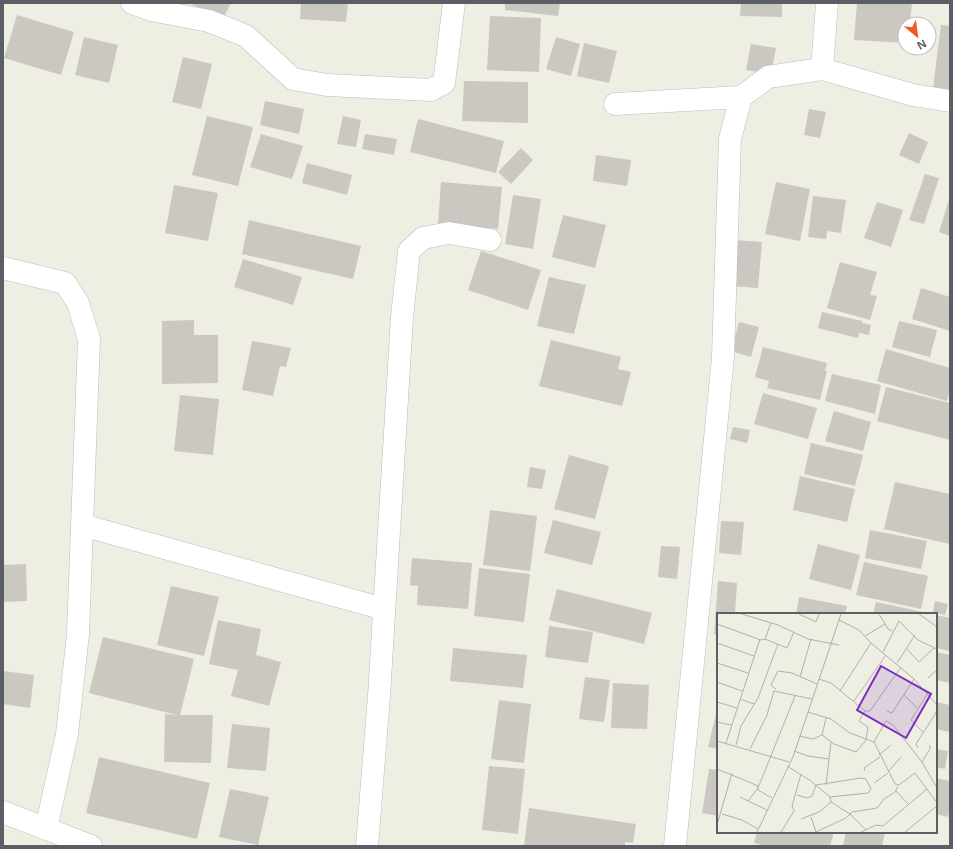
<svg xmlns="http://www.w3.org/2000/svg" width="953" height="849" viewBox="0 0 953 849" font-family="'Noto Sans',sans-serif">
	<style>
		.building { fill: #cac8c1 }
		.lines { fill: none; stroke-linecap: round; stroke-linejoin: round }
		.street-casing { stroke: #bbbcc3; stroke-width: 23 }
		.street { stroke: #fff; stroke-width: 22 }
		.inset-road { fill: none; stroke: #b0b0ad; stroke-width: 1 }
		.view { fill: #7b2cbf; fill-opacity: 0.15; stroke: #7b2cbf; stroke-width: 2 }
		.inset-edge { fill: none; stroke: #5b5e65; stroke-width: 2 }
	</style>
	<rect width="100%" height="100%" fill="#efeee3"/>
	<path class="building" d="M189 3H231L223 19Z
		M301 3H348L346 22 300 19Z
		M505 3H560L558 16 505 10Z
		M741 3H782V17L740 16Z
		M857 3H912L910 24H905V43L854 40Z
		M17 15 74 32 61 75 4 58Z
		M490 16 541 18 539 72 487 70Z
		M941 25 950 26V90L933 88Z
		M84 37 118 45 109 83 75 75Z
		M556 37 580 44 571 76 546 69Z
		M584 43 617 51 609 83 577 76Z
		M751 44 776 48 771 74 746 70Z
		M183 57 212 64 201 109 172 102Z
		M464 81 528 82V123L462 121Z
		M265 101 304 109 299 134 260 125Z
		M809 109 826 112 820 138 804 135Z
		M207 116 253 127 238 186 192 175Z
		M343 116 361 120 356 147 337 144Z
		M418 119 504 141 496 173 410 152Z
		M909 133 928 142 919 164 899 155Z
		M261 134 303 146 292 179 250 167Z
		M365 134 397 139 394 155 362 149Z
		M521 148 533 160 511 184 498 172Z
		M596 155 631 160 627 186 593 181Z
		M307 163 352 175 347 195 302 183Z
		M925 174 939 178 924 224 909 220Z
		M441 182 502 187 498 229 438 224Z
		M776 182 810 189 800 241 765 234Z
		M174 185 218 193 208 241 165 233Z
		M513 195 541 199 533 249 505 244Z
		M813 196 846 200 841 233 827 231 826 239 808 237Z
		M950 196V236L939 232Z
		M877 202 903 210 891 247 864 238Z
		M563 215 606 225 595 268 552 257Z
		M249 220 361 246 353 279 242 254Z
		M734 240 762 242 758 288 730 286Z
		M481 251 541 270 528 310 468 290Z
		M243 259 302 277 293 305 234 287Z
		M840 262 877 272 870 295 877 296 870 320 827 308Z
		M549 277 586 285 574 334 537 326Z
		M921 288 950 297V331L912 319Z
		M822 312 862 321V323L871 325 869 335 859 333 858 338 818 328Z
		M194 320V335H218V383L162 384V321Z
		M899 321 937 330 930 357 892 347Z
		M739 322 759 327 751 357 731 351Z
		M551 340 621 357 618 369 631 372 622 406 539 386Z
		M252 341 291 348 286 367 280 366 273 396 242 390Z
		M763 347 827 363 825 371H827L820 400 767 388 769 381 755 377Z
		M886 349 950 368V389L947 401 877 381Z
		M832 374 881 385 875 414 825 401Z
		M886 387 950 403V440L877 421Z
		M763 393 817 408 808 439 754 424Z
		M180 395 219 399 213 455 174 451Z
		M834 411 871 422 863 451 825 441Z
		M733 427 750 430 747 443 730 439Z
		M811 443 863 455 855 486 804 474Z
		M569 455 609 466 595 519 554 509Z
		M530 467 546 470 542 489 527 487Z
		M800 476 855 489 847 522 793 510Z
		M895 482 950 494V544L884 529Z
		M490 510 537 516 530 571 483 565Z
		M553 520 601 532 592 565 544 553Z
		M721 521 744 522 741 555 719 553Z
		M870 530 927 541 921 569 865 558Z
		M818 544 860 555 851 590 809 579Z
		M661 546 680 547 677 579 658 577Z
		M412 558 472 563 468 609 417 605 418 586 410 585Z
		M864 562 928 576 921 609 856 595Z
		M26 564 27 601 3 602V565Z
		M479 568 530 574 524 622 474 616Z
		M718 581 737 583 735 614H718V635L714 634Z
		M171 586 219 597 204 656 157 645Z
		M557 589 652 613 644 644 549 620Z
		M799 597 847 606 845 614H796Z
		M935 601 948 604 945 615 933 612Z
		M876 602 928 613 927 614H873Z
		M936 615 950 618V651L936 648Z
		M218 620 261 629 256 655 281 662 269 706 231 696 238 670 209 664Z
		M549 626 593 632 588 663 545 657Z
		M103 637 194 659 180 715H213L211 763 164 762 165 714 177 715 89 693Z
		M453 648 527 655 523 688 450 681Z
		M936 652 950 655V683L936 680Z
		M3 671 34 675 30 708 3 704Z
		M585 677 610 680 604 722 579 719Z
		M613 683 649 685 647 729 611 728Z
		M499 700 531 704 524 763 491 759Z
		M936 702 950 705V732L936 729Z
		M718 706V749L708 747Z
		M232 724 270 728 266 771 227 768Z
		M936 749 948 751 945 769 936 767Z
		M99 757 210 783 197 839 86 813Z
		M489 766 525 769 518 834 482 830Z
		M709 769 718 770V816L702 813Z
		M936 778 950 781V807L948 817 936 814Z
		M230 789 269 797 258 845 219 837Z
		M529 808 636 824 633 843 625 842V846H524Z
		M757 832H834L830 846H766L754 843Z
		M846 832H885L882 846H843Z"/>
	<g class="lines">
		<g class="street-casing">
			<path id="street" d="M132 3 151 10 209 21 246 36 293 79 327 85 431 90 444 83 454 3
				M822 69 827 3
				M615 104 741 97
				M3 268 65 283 78 303 89 339 78 634 67 734 46 829
				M82 525 384 609
				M3 812 91 846
				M367 846 379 696 402 317 409 251 423 238 449 233 490 240
				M675 846 723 357 730 139 741 97 768 77 822 69 913 95 950 101"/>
		</g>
		<use href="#street" class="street"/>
	</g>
	<g transform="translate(717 613)">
		<rect width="220" height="220" fill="#efeee3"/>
		<path class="inset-road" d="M25 1 61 12 91 26 122 32M82 1 99 9 102 1M162 1 171 16 175 18M202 1 220 14M122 7 142 17 154 30 197 66 220 92M0 11 44 27 48 26 54 10M148 23 168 11M48 26 70 35 77 19M0 30 37 43M189 35 202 49 217 35M166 39 182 8 201 27 220 36M0 50 31 60M180 50 198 22M83 64 94 26M211 65 220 57M102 66 114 70 148 98H153L184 54M0 69 25 78M59 76 54 72 61 58 75 60 100 71M123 78 154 30M187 82 200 95M23 86 37 91M137 88 169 42M0 89 20 95M170 98 175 100 197 66M91 99 114 106 133 120 157 129 178 171 182 172 198 160 220 190M0 109 14 112M206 119 194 107 211 80M105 122 109 105M82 123 96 126 105 122 117 131 139 139 149 127 151 114 142 108 148 98M0 128 72 149M157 129 169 108 176 112 205 149M9 130 43 26M19 132 24 113 41 85 61 31M213 132V136L205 149 220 175M201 135 199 131 220 98M33 136 50 102 57 78 95 86M77 138 91 143 112 146M162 142 174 132M70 153 94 168 113 184 114 189 133 201 149 217M0 156 32 169 41 173V177L55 185M148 158 147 155 163 144M171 159 184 144M157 170 171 160M109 172 114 129M179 178 191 191M80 182 90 185 95 183 99 172 144 165 149 166 154 176 151 180 113 184M23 184 50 197M31 188 41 175 78 83M5 201 25 207 41 216M94 204 99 219M84 206 102 199 114 189M0 212 15 160M40 219 76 144 124 1M64 219 77 198 75 193 84 161M99 219 129 205 135 199 160 195 167 186 178 179 181 173M144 219 159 212 166 213 210 176M188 219 220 193"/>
		<path class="view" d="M164 53 214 81 189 125 140 97Z"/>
		<rect width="220" height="220" class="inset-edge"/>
	</g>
	<rect width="953" height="849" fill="none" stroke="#5b5e65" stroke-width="8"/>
	<g transform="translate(917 36) rotate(151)"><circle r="19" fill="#ffffff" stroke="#bdbfc1"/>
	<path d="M0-3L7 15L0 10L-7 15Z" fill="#f15728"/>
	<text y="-6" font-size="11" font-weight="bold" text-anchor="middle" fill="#5b5e65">N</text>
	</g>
</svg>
